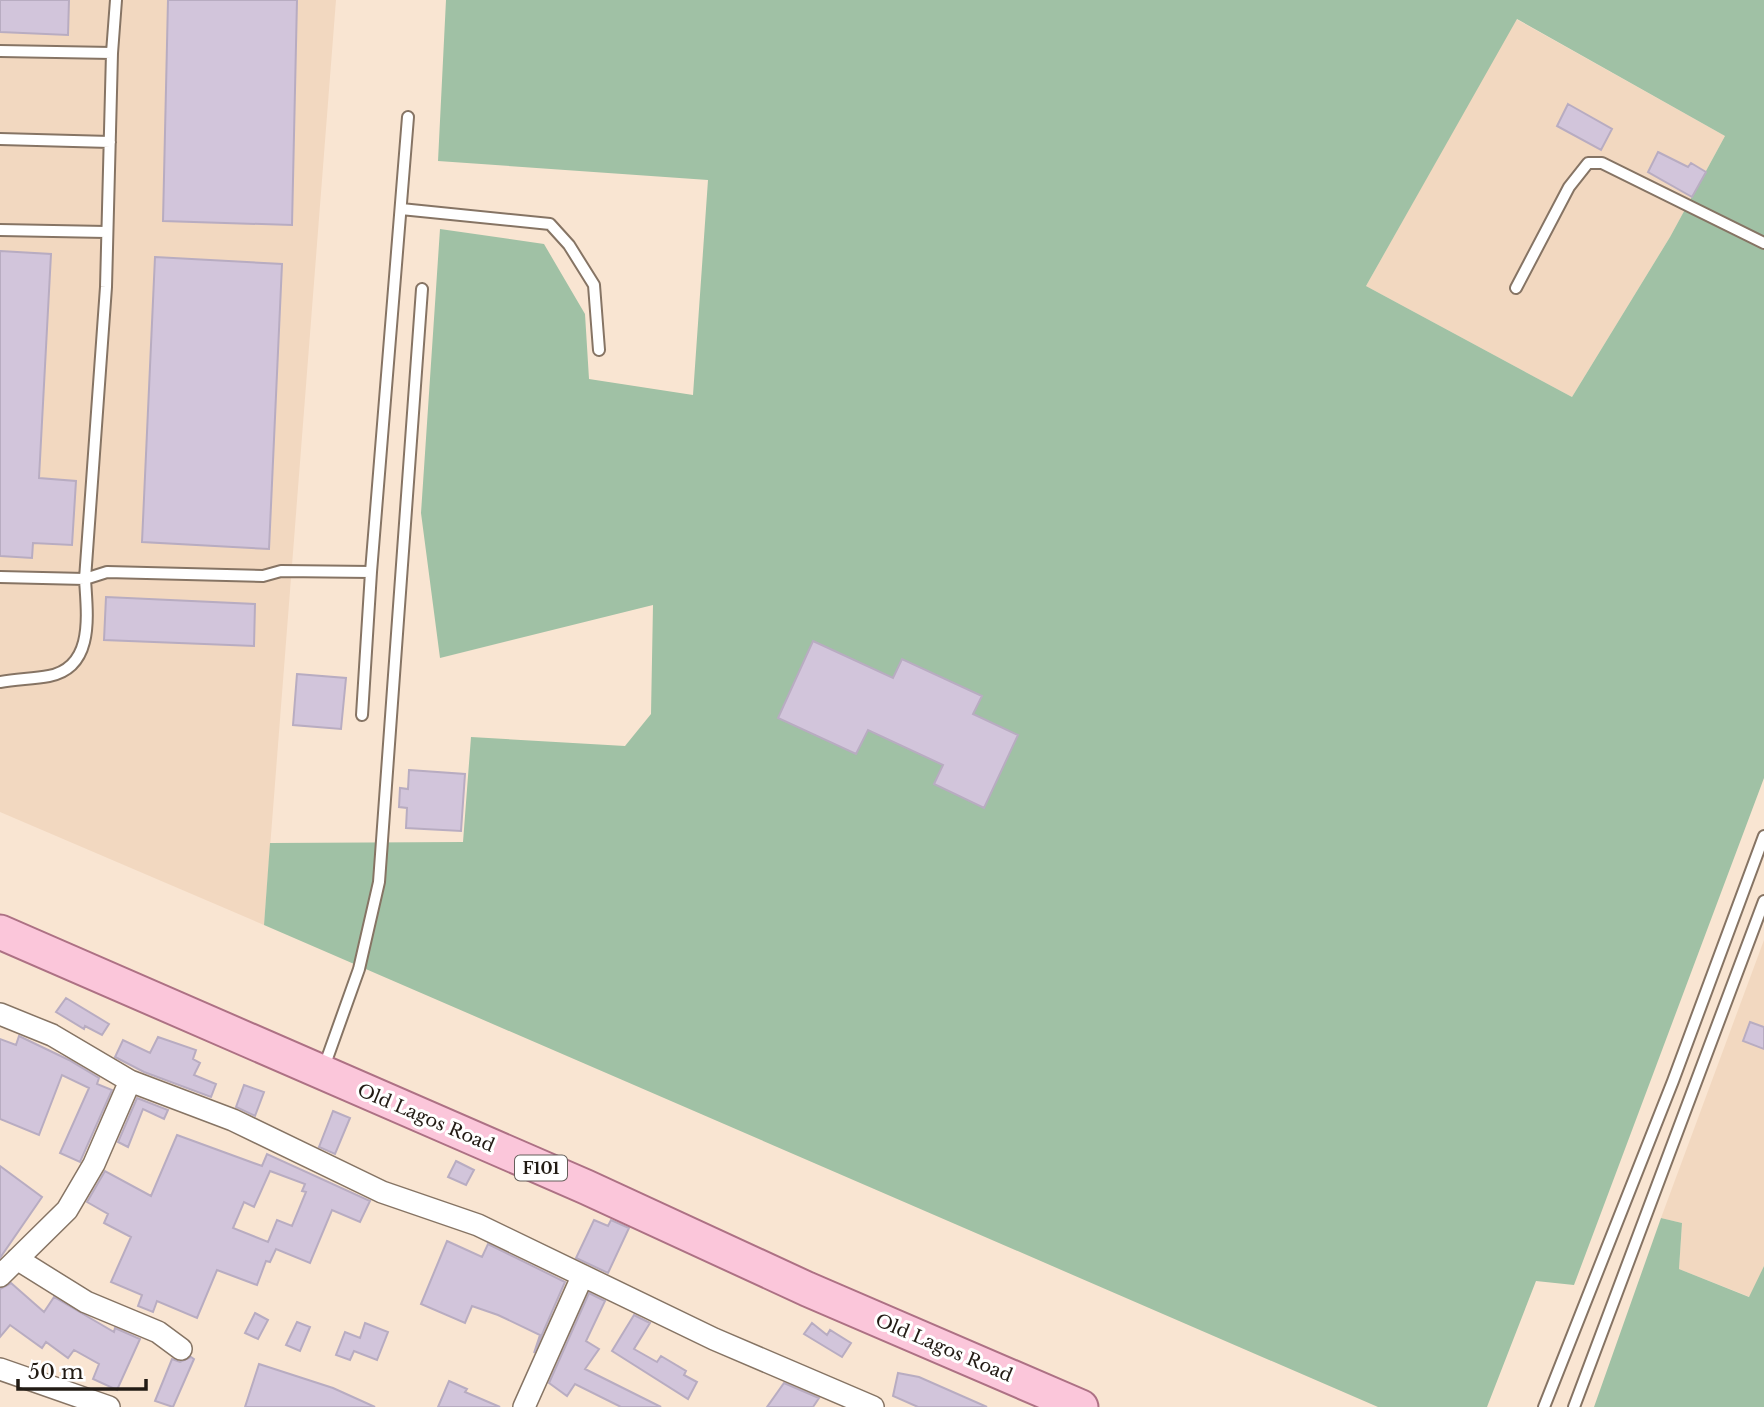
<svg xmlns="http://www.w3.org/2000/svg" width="1764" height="1407" viewBox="0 0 1764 1407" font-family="'Libre Baskerville',serif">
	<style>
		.built { fill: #f2d8c0 }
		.green { fill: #a0c1a5; fill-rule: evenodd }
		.building { fill: #d2c5db; stroke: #b8acc1; stroke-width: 2; fill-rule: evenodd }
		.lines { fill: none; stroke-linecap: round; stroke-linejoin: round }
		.service-casing { stroke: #867464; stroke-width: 14 }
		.minor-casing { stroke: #867464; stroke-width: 24 }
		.primary-casing { stroke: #ad7184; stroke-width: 37 }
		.service { stroke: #fff; stroke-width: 10 }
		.minor { stroke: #fff; stroke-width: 21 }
		.primary { stroke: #fbc6da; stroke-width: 33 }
		.labels { text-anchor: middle; stroke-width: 6; stroke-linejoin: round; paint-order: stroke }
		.shield { fill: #fff; stroke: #645f5a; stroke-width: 2 }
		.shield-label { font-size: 16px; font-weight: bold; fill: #221b14 }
		.street-label { font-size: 18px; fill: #221b14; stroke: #fff }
	</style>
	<rect width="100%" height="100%" fill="#f9e5d2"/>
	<path class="built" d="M0 0H336L264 925 0 812Z
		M1516 19 1725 136 1670 237 1572 397 1366 286Z
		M1764 940V1266L1750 1297 1679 1269 1682 1223 1661 1218Z"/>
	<path class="green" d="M446 0H1764V778L1574 1285 1536 1281 1487 1407H1378L264 925 270 843 463 842 471 737 625 746 651 714 653 605 440 658 421 513 440 229 544 244 585 314 589 379 693 395 708 180 438 161ZM1517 19 1725 136 1670 237 1572 397 1366 286Z
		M1661 1218 1682 1223 1679 1269 1749 1297 1764 1266V1407H1594Z"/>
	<path class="building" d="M0 0H69L68 35 0 32Z
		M168 0H297L292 225 163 221Z
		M1568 104 1612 129 1601 150 1557 126Z
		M1658 152 1688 167 1691 163 1706 172 1692 197 1648 172Z
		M0 251 51 254 39 478 76 481 72 545 33 543 32 558 0 556Z
		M155 257 282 264 269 549 142 542Z
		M106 597 255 604 254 646 104 640Z
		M813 641 893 678 902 659 982 696 973 714 1018 735 984 808 934 784 943 765 868 730 856 754 778 718Z
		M297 674 346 678 341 729 293 725Z
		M409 770 465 774 461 831 406 828 407 808 399 807 400 788 408 789Z
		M66 998 109 1024 102 1035 85 1026 84 1029 56 1012Z
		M1750 1022 1764 1027V1049L1743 1041Z
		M19 1036 69 1060 99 1078 97 1084 112 1090 80 1162 60 1153 89 1088 62 1075 39 1135 0 1119V1039L16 1045Z
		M158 1037 196 1050 193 1059 200 1063 194 1075 216 1084 211 1097 144 1072 115 1057 123 1040 150 1053Z
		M244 1085 264 1092 255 1116 236 1107Z
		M137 1098 168 1110 164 1119 143 1109 128 1147 118 1142Z
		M333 1111 350 1118 335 1154 319 1147Z
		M177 1135 262 1166 267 1154 370 1201 360 1222 332 1210 310 1263 276 1249 270 1262 266 1261 257 1285 217 1270 197 1318 157 1301 153 1312 138 1306 142 1295 111 1282 131 1237 104 1223 108 1214 87 1202 105 1171 151 1196ZM270 1171 305 1184 302 1191 306 1192 292 1226 277 1220 268 1242 233 1228 244 1202 254 1207Z
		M456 1161 474 1170 466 1185 448 1177Z
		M0 1166 42 1197 0 1258Z
		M594 1220 608 1226 611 1220 629 1228 608 1273 576 1258Z
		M447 1241 482 1257 488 1244 565 1282 534 1353 540 1335 498 1315 472 1306 465 1323 421 1304Z
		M11 1283 44 1312 54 1297 114 1332 115 1328 140 1339 117 1390 93 1379 99 1364 74 1350 68 1358 46 1342 42 1348 10 1325 0 1337V1289Z
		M589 1293 605 1301 586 1341 599 1349 585 1369 661 1407H621L575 1384 567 1396 549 1383Z
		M255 1313 268 1320 258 1339 245 1333Z
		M634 1315 650 1323 634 1349 657 1362 661 1356 686 1371 684 1375 697 1382 688 1399 612 1351Z
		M297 1322 310 1327 300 1351 286 1345Z
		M365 1323 388 1332 377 1360 354 1351 350 1360 336 1355 345 1332 360 1338Z
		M812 1323 827 1335 830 1330 851 1343 842 1357 804 1334Z
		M191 1357 194 1359 173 1407 155 1401 172 1359 180 1362Z
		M259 1364 333 1388 375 1407H245Z
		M898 1373 919 1377 987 1407H918L893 1396Z
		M449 1381 467 1389 465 1392 500 1407H438Z
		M784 1383 819 1398 813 1407H767Z"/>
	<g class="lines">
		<g class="service-casing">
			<path id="service" d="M0 51 112 53
				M0 139 110 142
				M401 209 550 224 569 245 594 285 599 350
				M0 230 106 232
				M1516 288 1569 187 1588 163H1602L1764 243
				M0 577 85 579 107 572 263 576 281 571 371 572 408 117
				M0 682C16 679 33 679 49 676 95 667 87 614 85 579L106 287 112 53 116 0
				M362 715 371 572
				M324 1067 359 969 379 882 422 289
				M1544 1407 1673 1081 1764 836
				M1574 1407 1764 901"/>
		</g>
		<g class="minor-casing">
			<path id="minor" d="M0 1014 52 1035 130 1081 233 1120 382 1192 478 1225 714 1339 873 1407
				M17 1259 86 1302 158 1332 181 1349
				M0 1276 67 1210 94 1164 130 1081
				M0 1369 109 1407
				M524 1407 582 1277"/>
		</g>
		<g class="primary-casing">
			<path id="primary" d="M0 932 586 1187 807 1289 1081 1407"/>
		</g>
		<use href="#service" class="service"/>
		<use href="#minor" class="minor"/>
		<use href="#primary" class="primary"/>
	</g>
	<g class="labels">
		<rect class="shield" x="515" y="1155.5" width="52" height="25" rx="5"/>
		<g class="shield-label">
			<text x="541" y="1174">F101</text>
		</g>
		<g class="street-label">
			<text transform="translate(426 1118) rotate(23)" y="6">Old Lagos Road</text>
			<text transform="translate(944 1348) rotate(23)" y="6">Old Lagos Road</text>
		</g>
	</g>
	<path d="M18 1379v10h128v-10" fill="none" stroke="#221b14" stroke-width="3.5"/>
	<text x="28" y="1379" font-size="21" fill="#221b14" stroke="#ffffff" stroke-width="5" paint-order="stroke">50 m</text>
</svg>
